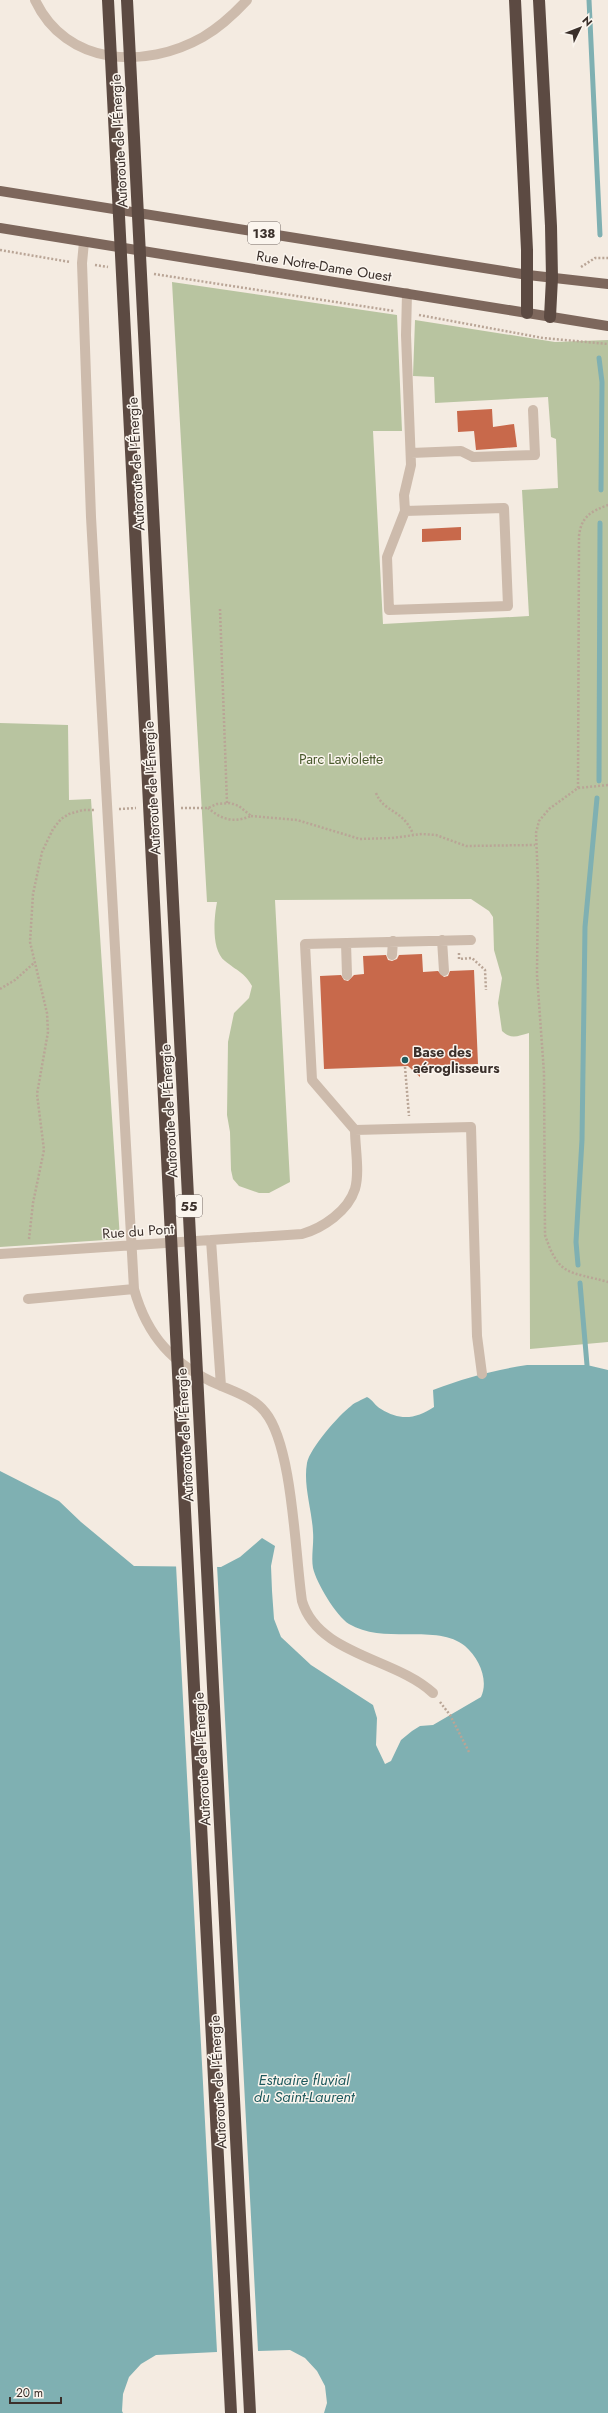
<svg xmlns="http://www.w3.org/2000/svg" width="608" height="2413" viewBox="0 0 608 2413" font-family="Jost,sans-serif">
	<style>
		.green { fill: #b8c4a0 }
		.water { fill: #7fb0b2 }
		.pier { fill: #f4ebe1 }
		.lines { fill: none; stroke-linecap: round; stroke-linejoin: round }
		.stream { stroke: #7fb0b2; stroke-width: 5 }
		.building { fill: #c8694b }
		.path { stroke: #b9a596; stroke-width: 2.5; stroke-dasharray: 2 2; stroke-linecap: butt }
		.minor { stroke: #cdbbac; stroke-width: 10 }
		.major { stroke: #7d675c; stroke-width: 10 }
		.highway { stroke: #5c4a42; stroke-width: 12 }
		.highway-bridge { stroke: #5c4a42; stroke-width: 12 }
		.poi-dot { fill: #1f5a5e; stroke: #fbf5ee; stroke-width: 1.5 }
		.labels { text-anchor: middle; stroke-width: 3; stroke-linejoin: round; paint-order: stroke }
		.shield { fill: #fbf5ee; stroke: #756b66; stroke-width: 1 }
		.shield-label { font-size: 13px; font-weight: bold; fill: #3b302b }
		.street-label { font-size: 14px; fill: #3b302b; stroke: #fbf5ee }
		.park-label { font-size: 14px; fill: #4a5a2e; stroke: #fbf5ee }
		.poi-label { font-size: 14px; font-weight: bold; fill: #3b302b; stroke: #fbf5ee; text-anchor: start }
		.water-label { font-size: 15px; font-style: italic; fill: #1f5a5e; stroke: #fbf5ee }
	</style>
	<rect width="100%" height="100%" fill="#f4ebe1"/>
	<path class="green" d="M172 282 397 315 402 431H373L383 624 529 616 522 490 558 488 556 439 551 437 548 397 435 403 434 377 413 376 415 320 555 342 608 340V1342L530 1349 529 1033C518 1036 511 1040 502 1031L498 1003 502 978 494 950 493 917 489 911 471 899 275 900 290 1182 269 1193H259L239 1186 233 1179 231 1170 230 1132 227 1115 228 1042 234 1013 249 998 252 986C244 972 237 971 225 961 211 950 214 918 217 902H207Z
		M0 723 68 725 69 800 91 799 120 1239 0 1247Z"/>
	<path class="water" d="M527 1365H587L608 1370V2413H0V1471L59 1501 81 1522 134 1566 221 1567 240 1557 262 1538 275 1546 271 1566 272 1591 274 1619 281 1637 311 1665 373 1705 377 1718 376 1745 385 1764 391 1761 401 1740 412 1731 420 1726 433 1725 481 1697C489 1680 479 1658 465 1646 437 1623 384 1645 349 1624 336 1616 316 1582 313 1568 311 1557 314 1544 313 1532 312 1510 303 1485 307 1463 310 1448 339 1415 351 1406 355 1402 362 1400 367 1397 373 1400 375 1406 381 1409 400 1421 416 1419 434 1407L433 1390C464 1378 494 1370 527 1365Z"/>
	<path class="pier" d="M176 1565H217L258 2351 290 2350 305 2358 317 2371 325 2386 327 2403 324 2413H123L122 2411 123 2394 129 2377 141 2364 156 2355 217 2352Z"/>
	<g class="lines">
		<path class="stream" d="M589 0 600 235
			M599 358 602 382 601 490
			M599 781 600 523
			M578 1265 576 1242 582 1140 585 927 597 798
			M580 1283 587 1365"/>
	</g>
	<path class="building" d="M492 409 493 427 514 424 517 447 476 450 474 431 458 432 457 411Z
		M461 527V540L422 542V529Z
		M422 954 423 972 438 971 444 977 448 976 450 971 474 970 478 1064 420 1066V1077L408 1066 324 1069 320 976 341 975 344 980 348 981 354 975 364 974 363 956 386 955 388 960 392 961 397 959 399 955Z"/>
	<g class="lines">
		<path class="path" d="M0 250 70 262
			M95 265 108 267
			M581 267 595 258H608
			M154 274 394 311
			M419 315 543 338 608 344
			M220 609 227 803
			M608 785 578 788 549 809 539 821 536 833 538 881 537 975 544 1073 545 1235C559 1277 569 1271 608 1282
			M578 788 579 536C581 517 591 511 608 505
			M376 793C384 813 403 809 413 834
			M181 808H208L217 804 230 803 239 806 251 816C234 823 222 820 208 808
			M119 809 136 808
			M251 816 297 820 360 839 392 838 422 834 436 835 466 846 535 845
			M459 953V959L472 958 485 970 486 990
			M0 989 15 980 34 963
			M405 1067 409 1116
			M29 1239 33 1203 44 1150 37 1094 48 1032 47 1013 30 942 33 894 42 852 53 829 61 819 69 814 83 810H94
			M440 1702 450 1715 469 1752"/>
		<path class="minor" d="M35 0C66 66 145 70 203 37 220 27 234 14 247 0
			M84 242 82 263 91 517 134 1289C147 1336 173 1365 219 1385 235 1392 254 1398 265 1412 293 1446 295 1555 302 1601 318 1655 396 1658 433 1693
			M411 453 461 451 473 457 535 455 533 410
			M405 511 504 508 508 606 389 610 387 557 405 511 404 495 411 465 406 335 407 293
			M442 940 444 971
			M346 943 347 975
			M392 955 393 941
			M355 1130 312 1080 305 944 471 940
			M211 1240 221 1386
			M0 1254 302 1234C323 1228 348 1211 355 1189 360 1172 355 1148 355 1130L471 1127 477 1336 482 1374
			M28 1299 134 1289"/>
		<path class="major" d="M0 191 528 275 608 284
			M0 228 608 326"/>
		<path class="highway" d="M515 0 527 250V313
			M539 0 551 226 552 278 550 317"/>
		<path class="highway-bridge" d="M108 0 231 2413
			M127 0 250 2413"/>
	</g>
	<circle class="poi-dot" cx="405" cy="1060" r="4"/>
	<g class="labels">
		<g class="shield">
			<rect x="248" y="222" width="32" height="22" rx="3"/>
			<rect x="176" y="1195" width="26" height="22" rx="3"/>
		</g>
		<g class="shield-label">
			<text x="264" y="238">138</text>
			<text x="189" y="1211">55</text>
		</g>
		<g class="street-label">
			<text transform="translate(119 141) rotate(-93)" y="5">Autoroute de l'Énergie</text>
			<text transform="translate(324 266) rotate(9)" y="5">Rue Notre-Dame Ouest</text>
			<text transform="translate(136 464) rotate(-93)" y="5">Autoroute de l'Énergie</text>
			<text transform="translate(152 788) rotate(-93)" y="5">Autoroute de l'Énergie</text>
			<text transform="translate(169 1111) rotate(-93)" y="5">Autoroute de l'Énergie</text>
			<text transform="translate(138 1231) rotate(-4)" y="5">Rue du Pont</text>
			<text transform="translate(185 1435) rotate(-93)" y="5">Autoroute de l'Énergie</text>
			<text transform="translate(202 1759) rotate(-93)" y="5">Autoroute de l'Énergie</text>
			<text transform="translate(218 2082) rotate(-93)" y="5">Autoroute de l'Énergie</text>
		</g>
		<g class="park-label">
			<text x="341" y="764">Parc Laviolette</text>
		</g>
		<g class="poi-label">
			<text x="413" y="1057">Base des<tspan x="413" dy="16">aéroglisseurs</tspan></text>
		</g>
		<g class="water-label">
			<text x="304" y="2085">Estuaire fluvial<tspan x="304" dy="17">du Saint-Laurent</tspan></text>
		</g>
	</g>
	<g transform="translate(580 28) rotate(47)" stroke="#fbf5ee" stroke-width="3" paint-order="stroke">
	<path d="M0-3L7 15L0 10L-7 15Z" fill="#3b302b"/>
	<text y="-6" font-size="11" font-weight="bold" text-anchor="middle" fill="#3b302b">N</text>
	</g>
	<path d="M10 2397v6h51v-6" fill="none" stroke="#3b302b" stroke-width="2"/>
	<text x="16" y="2397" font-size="12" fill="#3b302b" stroke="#fbf5ee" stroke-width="3" paint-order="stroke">20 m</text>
</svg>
